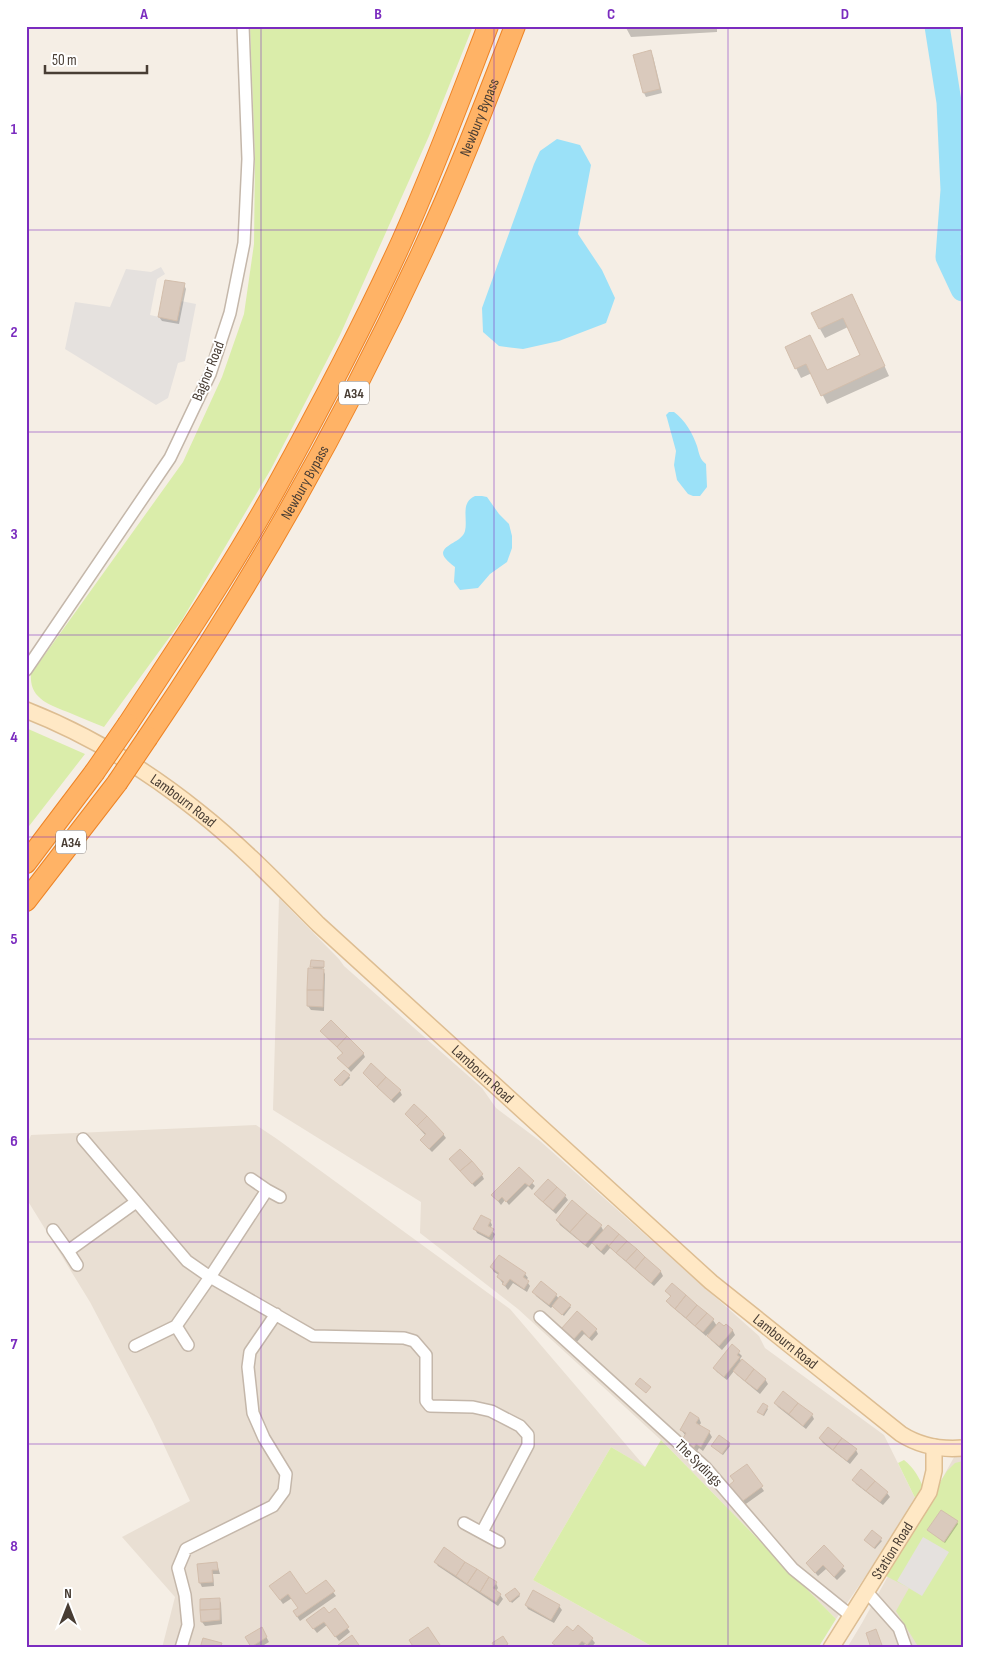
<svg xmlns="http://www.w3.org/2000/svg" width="989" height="1674" viewBox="0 0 989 1674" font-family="'Sofia Sans Condensed',sans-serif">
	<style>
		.residential { fill: #e9dfd3 }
		.green { fill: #daedaa }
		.parking { fill: #e5e1de }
		.water { fill: #9be1f8 }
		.shadow { fill: #0003 }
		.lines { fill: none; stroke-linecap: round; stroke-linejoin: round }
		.river { stroke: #9be1f8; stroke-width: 25 }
		.building { fill: #dacabd; stroke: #d3beac }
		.street-casing { stroke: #c4b7aa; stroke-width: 14 }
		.secondary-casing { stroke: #ddbd92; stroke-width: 18 }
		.highway-casing { stroke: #ee8426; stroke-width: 22 }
		.street { stroke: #fff; stroke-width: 11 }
		.secondary { stroke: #ffe8c5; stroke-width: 15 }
		.highway { stroke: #ffb366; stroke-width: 20 }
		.highway-bridge-casing { stroke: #ee8426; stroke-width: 22; stroke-linecap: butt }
		.highway-bridge { stroke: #ffb366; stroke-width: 20 }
		.grid { fill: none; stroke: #7b2cbf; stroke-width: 1; stroke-opacity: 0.55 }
		.labels { text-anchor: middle; stroke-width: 4; stroke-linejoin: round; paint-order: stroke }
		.shield { fill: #fff; stroke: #7f7771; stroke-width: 1 }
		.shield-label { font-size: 14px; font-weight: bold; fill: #483d34 }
		.street-label { font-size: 15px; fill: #483d34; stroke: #fff }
		.neatline { fill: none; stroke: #7b2cbf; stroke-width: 2 }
		.grid-label { font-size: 16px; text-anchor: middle; font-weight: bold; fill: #7b2cbf }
	</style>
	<rect width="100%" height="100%" fill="#f5eee5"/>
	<path class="residential" d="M279 898 339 959 344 966 482 1088 496 1108 540 1141 759 1336 765 1348 884 1435 917 1502 836 1619 661 1440 518 1309 420 1233 421 1202 273 1110Z
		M256 1125 277 1139 510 1309 646 1468 611 1447 533 1580 655 1648H162L175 1597 122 1537 190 1501 153 1422 90 1302 26 1198V1148L31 1135Z
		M963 1441V1648H847L862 1623Z"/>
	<path class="green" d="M250 26H473L429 136 340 335 271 469 182 620 104 727C92 722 81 718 70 713 50 705 29 699 31 674L183 462 222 377 244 314 254 244 255 159Z
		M26 728 85 754 26 830Z
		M661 1440 836 1619 818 1648H655L533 1580 611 1447 645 1467Z
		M904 1460C914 1468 919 1477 924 1489L917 1502 898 1463Z
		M963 1461V1648H919L896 1611 909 1588 884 1575 947 1471 955 1463Z"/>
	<path class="parking" d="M161 267 165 274 157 279 150 315 177 321 181 301 196 304 185 361 178 363 168 398 156 405 65 349 75 302 110 307 126 269 151 272Z
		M923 1537 949 1552 922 1596 897 1581Z"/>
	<path class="water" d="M557 139 580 145 591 165 578 234 602 270 615 298 606 323 559 341 523 349 499 346 483 332 482 308 534 164 540 151Z
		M669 412H674C685 420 693 434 697 446 699 453 700 460 706 464L707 487 700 496H693L688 494 677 480 674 465 676 451 667 418 666 415Z
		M475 496H482L487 497 499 514 509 524 512 536V548L507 562 490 574 478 588 460 590 454 582 455 567C451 564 443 558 443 553 444 544 462 542 465 531 468 518 460 503 475 496Z"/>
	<path class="shadow" d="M625 26H717V32L631 37Z
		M650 52 653 56 662 93 646 97 644 93 635 56Z
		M184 285 186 289 179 324 162 321 159 317Z
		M857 305 889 376 827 404 812 373 801 378 786 348 810 336 827 371 861 355 848 327 825 338 820 329Z
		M324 964V968H322L325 974 324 1011 311 1010 308 1006 314 970 312 966Z
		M322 1031 363 1053 365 1057 351 1072 339 1058 343 1054Z
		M371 1065 400 1091 402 1095 394 1103 367 1077 364 1073Z
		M349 1076 350 1078 342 1086 337 1082Z
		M406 1114 443 1134 446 1138 432 1152 424 1144 426 1136Z
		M453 1163 482 1175 484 1179 475 1187Z
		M519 1169 535 1186 532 1190 528 1186 509 1205 505 1200 501 1205 493 1195Z
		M548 1180 565 1196 568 1200 556 1214 538 1198 536 1194Z
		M557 1220 601 1226 604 1232 609 1227 661 1272 663 1276 654 1286 610 1248 604 1255 596 1248 593 1242 588 1248 560 1225Z
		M490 1221 492 1225 490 1229 495 1234 492 1241 477 1233 475 1229Z
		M491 1267 525 1274 528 1278 526 1280 530 1286 527 1292 513 1283 508 1290 501 1281 498 1277 499 1275 494 1272Z
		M672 1285 713 1320 717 1326 724 1328 726 1326 733 1331 735 1335 722 1350 711 1340 708 1334 706 1336 670 1305 668 1301 671 1297 667 1292Z
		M534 1292 556 1295 559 1299 571 1307 564 1316 553 1306 551 1308 536 1296Z
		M577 1313 596 1330 598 1334 592 1341 584 1334 576 1343 565 1333Z
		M732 1346 742 1356 740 1359 742 1362 765 1379 768 1384 760 1394 737 1375 734 1371 727 1380 717 1372 714 1368Z
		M775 1403 812 1415 814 1419 806 1429 778 1407Z
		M763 1404 768 1409 764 1416 758 1412Z
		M699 1418 701 1423 699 1426 709 1432 712 1437 703 1451 699 1448 696 1453 685 1446 686 1436 681 1430Z
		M820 1439 856 1450 858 1454 850 1464 823 1443Z
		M729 1444 730 1446 723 1455 714 1448Z
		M747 1466 764 1491 743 1506 735 1482Z
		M854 1480 887 1493 890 1497 883 1505 856 1484Z
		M957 1522 958 1524 945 1543 928 1530Z
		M873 1532 882 1541 875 1549 867 1542Z
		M824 1547 846 1571 837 1580 826 1569 818 1576 810 1567Z
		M435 1562 496 1583 498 1588 495 1592 500 1595 503 1599 498 1606 438 1566Z
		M217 1564 220 1574H213L214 1586 202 1587 200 1583Z
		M273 1590 306 1595 333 1592 336 1596 300 1621 294 1612 299 1608 292 1598 283 1604Z
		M515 1590 520 1596 512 1603 507 1596Z
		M219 1599 221 1603 222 1624 205 1626 202 1622Z
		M526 1605 559 1606 562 1610 554 1623 528 1609Z
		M335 1610 350 1632 339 1641 327 1625 317 1633 310 1624Z
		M578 1627 592 1639 595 1643 591 1648 585 1644 582 1648 556 1647 554 1643 573 1633Z
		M262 1629 269 1642 259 1648H252L247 1638Z"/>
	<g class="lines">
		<path class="river" d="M937 26 949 102 953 190 948 257 963 289"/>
	</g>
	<path class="building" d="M651 50 660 89 643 93 633 55Z
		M165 280 185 283 177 321 158 317Z
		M852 294 885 366 821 396 806 364 795 369 785 347 810 335 827 370 860 355 843 318 819 329 811 313Z
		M311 960 324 961V967H310Z
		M308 968 324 969 323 990H307Z
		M307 990H323V1007L307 1006Z
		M331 1020 347 1036 337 1047 320 1031Z
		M347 1036 364 1053 348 1068 337 1058 343 1053 337 1047Z
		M371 1063 386 1077 377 1087 363 1073Z
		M344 1070 350 1075 340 1086 334 1080Z
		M386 1077 401 1090 391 1100 377 1087Z
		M414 1104 427 1116 417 1126 405 1114Z
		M427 1116 444 1134 429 1149 420 1140 426 1134 417 1126Z
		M460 1149 472 1161 460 1171 449 1159Z
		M472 1161 483 1174 472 1184 460 1171Z
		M519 1167 534 1181 529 1186 525 1183 506 1202 502 1197 498 1201 491 1195Z
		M548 1179 557 1187 543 1202 534 1194Z
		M557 1187 566 1195 553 1210 543 1202Z
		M572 1200 587 1213 570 1232 556 1220Z
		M587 1213 602 1225 585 1245 570 1232Z
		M481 1215 491 1220 488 1226 494 1229 489 1237 473 1229Z
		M608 1225 619 1234 609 1246 607 1244 601 1251 592 1243Z
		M619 1234 627 1241 616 1253 609 1246Z
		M627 1241 637 1249 626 1261 616 1253Z
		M637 1249 645 1257 635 1269 626 1261Z
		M499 1255 526 1273 523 1277 529 1281 524 1289 510 1279 505 1286 502 1284 504 1282 497 1277 499 1273 490 1267Z
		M645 1257 661 1271 651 1283 635 1269Z
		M541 1281 557 1294 549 1305 532 1292Z
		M672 1283 686 1295 675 1309 666 1301 671 1296 665 1291Z
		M686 1295 697 1305 686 1318 675 1309Z
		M560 1296 571 1305 562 1315 552 1306Z
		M697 1305 707 1313 695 1326 686 1318Z
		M577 1311 597 1329 589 1338 582 1330 573 1340 561 1329Z
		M707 1313 714 1319 703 1332 695 1326Z
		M719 1322 724 1326 726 1324 733 1330 719 1346 707 1336Z
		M732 1344 740 1351 737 1355 740 1357 724 1377 713 1368Z
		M742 1359 754 1369 745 1381 733 1371Z
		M754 1369 766 1379 757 1390 745 1381Z
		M640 1378 651 1387 646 1393 635 1384Z
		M783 1391 798 1403 789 1414 774 1403Z
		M763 1403 768 1406 763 1415 757 1412Z
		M798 1403 813 1414 803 1426 789 1414Z
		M690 1412 699 1418 696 1423 710 1431 701 1447 696 1444 693 1449 681 1442 686 1433 680 1430Z
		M828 1427 842 1438 833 1450 819 1438Z
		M719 1435 730 1443 722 1454 711 1446Z
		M842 1438 857 1449 847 1461 833 1450Z
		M747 1464 763 1486 740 1503 728 1486 734 1481 730 1476Z
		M861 1469 875 1481 866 1491 852 1480Z
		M875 1481 888 1492 880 1502 866 1491Z
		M941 1510 958 1521 944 1542 927 1530Z
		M872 1530 882 1538 874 1548 864 1540Z
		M824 1545 844 1566 834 1577 823 1565 815 1573 806 1563Z
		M444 1547 465 1562 456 1576 434 1562Z
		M217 1562 218 1570H212L213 1582 199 1583 197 1564Z
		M465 1562 477 1569 467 1584 456 1576Z
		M477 1569 489 1577 480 1592 467 1584Z
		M290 1571 306 1594 326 1580 335 1591 297 1617 293 1611 298 1608 288 1594 280 1600 269 1586Z
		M489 1577 497 1582 493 1588 501 1594 496 1602 480 1592Z
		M515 1588 520 1594 510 1602 505 1595Z
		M533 1590 560 1605 551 1620 525 1605Z
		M220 1598V1609L200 1610V1599Z
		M324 1607 329 1613 335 1608 349 1627 335 1637 324 1622 313 1629 306 1620Z
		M220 1609V1620L201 1622 200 1610Z
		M578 1625 593 1638 587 1645 582 1641 576 1648H559L552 1643 567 1626 573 1631Z
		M262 1627 267 1637 251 1647 245 1637Z
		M428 1627 442 1648H414L409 1640Z
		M876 1629 883 1648H871L866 1633Z
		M352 1635 361 1648H340L338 1645Z
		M503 1636 508 1644 502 1648H495L492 1643Z
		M203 1638 222 1643 220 1648H200Z"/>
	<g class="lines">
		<g class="street-casing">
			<path id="street" d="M26 670 170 458 210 374 230 313 244 243 248 159 243 26
				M83 1139 187 1261 210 1277 176 1326 135 1346
				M251 1179 267 1190 210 1277 313 1336 404 1338 414 1341 426 1355V1401L430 1406 473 1407 491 1411 520 1426 528 1435V1445L482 1532
				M267 1190 280 1197
				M53 1230 68 1251 136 1202
				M68 1251 77 1265
				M540 1317 706 1468 793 1569 850 1615
				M176 1326 188 1345
				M464 1523 499 1542
				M867 1592 899 1628 906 1648
				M181 1648 188 1625 185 1595 178 1568 186 1549 273 1506 284 1491 286 1474 264 1438 253 1413 248 1367 250 1352 276 1314"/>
		</g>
		<g class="secondary-casing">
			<g id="secondary">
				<path id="s1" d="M26 710C87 734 148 771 199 812 242 846 280 886 318 924L711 1282 901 1434C920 1446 940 1450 963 1448"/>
				<path id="s2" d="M831 1648 929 1492 934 1471V1447"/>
			</g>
		</g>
		<g class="highway-casing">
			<g id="highway">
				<path d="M128 724C179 646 232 568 277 486 321 406 363 326 401 243 433 172 460 99 488 26"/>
				<path id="s3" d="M148 737C254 581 344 421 423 250 457 177 486 101 515 26"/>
				<path d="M26 863 94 773"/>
				<path d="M26 901 117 783"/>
			</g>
		</g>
		<use href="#street" class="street"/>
		<use href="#secondary" class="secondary"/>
		<use href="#highway" class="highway"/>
		<g class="highway-bridge-casing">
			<path id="highway-bridge" d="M94 773 128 724
				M117 783 148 737"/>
		</g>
		<use href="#highway-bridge" class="highway-bridge"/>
	</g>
	<path class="grid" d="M261 26V1648M494 26V1648M728 26V1648M26 230H963M26 432H963M26 635H963M26 837H963M26 1039H963M26 1242H963M26 1444H963"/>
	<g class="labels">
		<g class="shield">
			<rect x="339" y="381.5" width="30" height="23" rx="4"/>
			<rect x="56" y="830.5" width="30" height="23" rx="4"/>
		</g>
		<g class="shield-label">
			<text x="354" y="398">A34</text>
			<text x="71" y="847">A34</text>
		</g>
		<g class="street-label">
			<text dy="5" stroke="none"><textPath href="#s3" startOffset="704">Newbury Bypass</textPath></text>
			<text transform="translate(208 371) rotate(-68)" y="5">Bagnor Road</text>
			<text dy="5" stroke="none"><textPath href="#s3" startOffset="299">Newbury Bypass</textPath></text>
			<text dy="5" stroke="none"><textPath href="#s1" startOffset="182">Lambourn Road</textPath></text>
			<text dy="5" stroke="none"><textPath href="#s1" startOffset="588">Lambourn Road</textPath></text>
			<text dy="5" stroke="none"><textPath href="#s1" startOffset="992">Lambourn Road</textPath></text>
			<text transform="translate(699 1463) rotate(45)" y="5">The Sydings</text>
			<text dy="5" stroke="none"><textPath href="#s2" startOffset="115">Station Road</textPath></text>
		</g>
	</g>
	<rect width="989" height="1674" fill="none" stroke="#ffffff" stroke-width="55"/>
	<g transform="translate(68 1606)" stroke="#ffffff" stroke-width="4" paint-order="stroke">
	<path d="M0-4L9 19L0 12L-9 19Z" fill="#483d34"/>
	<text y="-8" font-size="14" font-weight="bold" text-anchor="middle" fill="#483d34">N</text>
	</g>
	<path d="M45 65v8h102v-8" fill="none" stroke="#483d34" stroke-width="2.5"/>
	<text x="52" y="65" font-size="15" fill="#483d34" stroke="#ffffff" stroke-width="4" paint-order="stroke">50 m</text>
	<rect x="28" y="28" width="934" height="1618" class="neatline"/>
	<g class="grid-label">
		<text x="144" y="19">A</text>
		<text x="378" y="19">B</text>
		<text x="611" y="19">C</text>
		<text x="845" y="19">D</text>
		<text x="14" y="134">1</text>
		<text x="14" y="337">2</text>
		<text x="14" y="539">3</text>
		<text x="14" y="742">4</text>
		<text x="14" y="944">5</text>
		<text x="14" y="1146">6</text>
		<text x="14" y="1349">7</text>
		<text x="14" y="1551">8</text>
	</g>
</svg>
